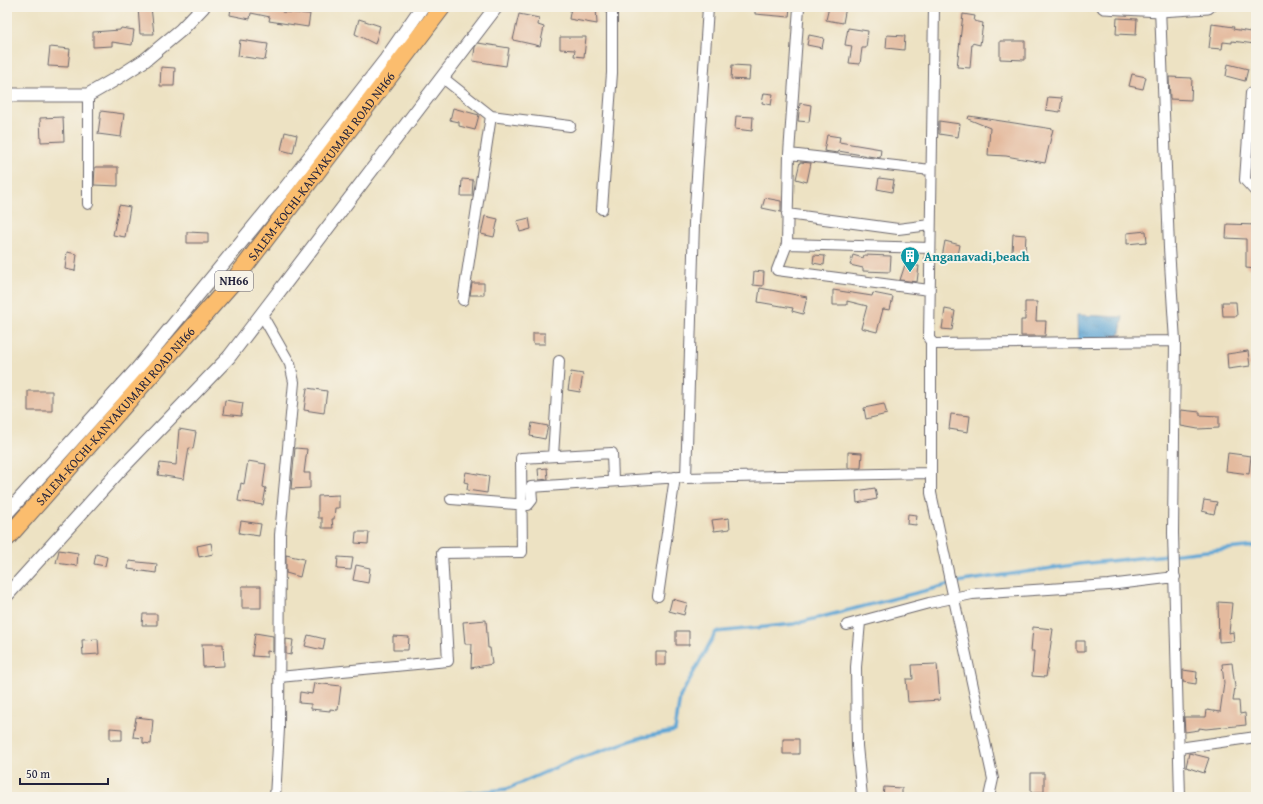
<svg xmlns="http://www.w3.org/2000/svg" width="1263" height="804" viewBox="0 0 1263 804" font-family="'Gentium Book Plus',serif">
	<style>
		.water { fill: url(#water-ripples); stroke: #406488 }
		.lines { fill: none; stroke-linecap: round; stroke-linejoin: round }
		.stream { stroke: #5fa6d5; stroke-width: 3.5 }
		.building { fill: #e4ba9e }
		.minor-casing { stroke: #69656b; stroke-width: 12 }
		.tertiary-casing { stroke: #69656b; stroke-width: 15 }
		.trunk-casing { stroke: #69656b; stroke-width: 19 }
		.minor { stroke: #fff; stroke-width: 10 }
		.tertiary { stroke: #fff; stroke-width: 13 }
		.trunk { stroke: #fbbd6e; stroke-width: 17 }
		.labels { text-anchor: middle; stroke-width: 4; stroke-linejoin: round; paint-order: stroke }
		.shield { fill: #f7f3e8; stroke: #62616f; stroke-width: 1 }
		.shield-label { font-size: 12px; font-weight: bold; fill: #22223b }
		.street-label { font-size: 13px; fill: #22223b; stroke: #f7f3e8 }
		.culture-label { font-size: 13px; font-weight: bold; fill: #0d838f; stroke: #f7f3e8; text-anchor: start }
	</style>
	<defs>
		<pattern id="water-ripples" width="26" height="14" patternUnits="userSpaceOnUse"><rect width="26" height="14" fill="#5fa6d5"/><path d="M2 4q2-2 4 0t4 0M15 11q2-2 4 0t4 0" fill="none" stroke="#4e87ae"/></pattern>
	</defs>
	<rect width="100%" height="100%" fill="#f7f3e8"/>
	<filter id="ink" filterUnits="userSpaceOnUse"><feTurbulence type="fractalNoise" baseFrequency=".025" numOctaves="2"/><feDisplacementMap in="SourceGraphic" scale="8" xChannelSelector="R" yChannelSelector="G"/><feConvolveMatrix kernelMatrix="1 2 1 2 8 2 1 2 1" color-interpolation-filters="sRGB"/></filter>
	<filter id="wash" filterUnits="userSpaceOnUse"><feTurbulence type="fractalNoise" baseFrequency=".012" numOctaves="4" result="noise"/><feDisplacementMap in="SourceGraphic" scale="16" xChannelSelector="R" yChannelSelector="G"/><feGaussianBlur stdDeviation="0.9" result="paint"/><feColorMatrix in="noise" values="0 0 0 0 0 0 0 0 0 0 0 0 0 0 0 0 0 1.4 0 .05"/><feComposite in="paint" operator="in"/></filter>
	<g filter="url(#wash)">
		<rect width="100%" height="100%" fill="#ede2c3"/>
		<path class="water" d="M1077 315 1123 317 1118 343 1078 351Z"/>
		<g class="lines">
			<path class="stream" d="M434 797 507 789 568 762 639 738 675 731 680 697 716 632 794 624 963 581 1080 564 1256 546"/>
		</g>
		<g id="blocks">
			<path class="building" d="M138 7H151L154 34H140Z
				M231 7H283L282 12 310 14 308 27 269 21 270 17 251 13 250 19 230 15Z
				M571 7H596L597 24 569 19Z
				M755 7H790L789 17 755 14Z
				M829 7H846L843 23 826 20Z
				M519 14 539 18 538 25 544 27 540 46 513 40Z
				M963 14 975 16 974 21 983 23 980 45 972 43 970 68 957 67Z
				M1117 18 1137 19 1136 35 1116 34Z
				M359 19 380 26 375 44 355 34Z
				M1212 24 1234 27 1233 29 1256 33 1255 44 1232 41V43L1223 42 1222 49 1209 48Z
				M121 28 134 30 132 45 112 42V46L93 47V32L120 30Z
				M848 28 868 31 866 48H862L860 64 849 63 852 46 845 45Z
				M809 35 824 38 822 48 807 45Z
				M887 35 905 36 904 50 886 48Z
				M560 37H586L584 57 574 56 575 50 560 49Z
				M240 40 268 44 265 60 238 56Z
				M1000 41H1025V60L1000 59Z
				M478 43 509 48 506 66 473 61 475 47Z
				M50 47 70 49 68 67 48 66Z
				M1228 64 1248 69 1245 81 1226 76Z
				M732 65 750 66 749 80 731 79Z
				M161 67 175 68 174 86H160Z
				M1132 74 1146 77 1143 89 1129 86Z
				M1169 77 1192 78 1191 100 1170 99Z
				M764 93 773 94 771 105 762 103Z
				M1048 97 1062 98 1060 112 1046 110Z
				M800 103 811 105 809 122 798 121Z
				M453 108 479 115 475 130 459 126V122L450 120Z
				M101 111 124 114 121 137 98 134Z
				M736 116 753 117 752 131 735 129Z
				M969 116 1053 129 1045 163 1006 156 988 155 990 128 968 119Z
				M63 117 64 141 41 142 40 118Z
				M939 121 960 124 958 137 939 134Z
				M285 132 297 135 293 153 281 150Z
				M827 135 840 137 839 142 881 149 880 158 838 151V153L824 151Z
				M800 162 811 163 807 182 796 179Z
				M95 167H118V186L94 185Z
				M879 178 894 180 892 192 877 189Z
				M462 179 473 180 472 196H461Z
				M765 198 781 201V212L762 208Z
				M119 205 130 207 125 237 113 235Z
				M485 216 498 219 494 237 481 234Z
				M529 218 531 229 520 232 517 221Z
				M1227 224 1256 225V269L1246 268V239L1226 238Z
				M1146 231 1147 242 1127 244V233Z
				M187 232 208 233V243H187Z
				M1013 234 1026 235 1025 253 1012 252Z
				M945 241 960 245 957 260 942 257Z
				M67 252 77 254 75 271 65 269Z
				M814 255 825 256 824 265 813 263Z
				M853 255 863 258 864 255 891 256 890 272 863 271V268L850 265Z
				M905 265 919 266 917 282 900 280Z
				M754 271 764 272 763 286 753 285Z
				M472 283H484V295H470Z
				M760 288 807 297 803 314 792 311 793 308 758 302Z
				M833 290 872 296 873 293 893 297 890 310 883 309 877 332 861 328 867 306 847 301V305H833Z
				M1025 302H1037L1036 321H1046L1045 336H1021V320H1025Z
				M1222 302H1236L1237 316H1223Z
				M945 309 955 311 952 330 942 329Z
				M533 333H545V344H533Z
				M1248 351 1250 366 1228 369 1227 354Z
				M571 372 583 374 580 392 568 390Z
				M307 388 327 391 324 413 304 410Z
				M28 391H52V411H28Z
				M225 400 243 403 241 416 223 414Z
				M884 404 887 414 866 419 864 408Z
				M1181 410 1200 412V415L1219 416V428L1198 429 1181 426Z
				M951 414 970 416 968 432 949 429Z
				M532 423 548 426 545 439 530 436Z
				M179 429 196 432 193 449 189 448 184 479 158 475 160 463 176 465Z
				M295 448 307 449 304 473H310V488L291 489Z
				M848 452 862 453 861 468H848Z
				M1228 453 1251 456 1249 474 1226 471Z
				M248 461 266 464 263 487 266 488 263 505 238 501 241 483 244 484Z
				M547 468 548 479 539 480 538 469Z
				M466 472 489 476 487 493 467 490 468 483 464 482Z
				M875 488 877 499 857 503 856 491Z
				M339 495V508H335L334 519H332L333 528H322V518H318V496Z
				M1204 500 1217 502 1214 514 1202 511Z
				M908 514 917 515 916 525 907 524Z
				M729 518 730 529 714 531 712 520Z
				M241 521 261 524 259 536 239 533Z
				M356 532H369L368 544 355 543Z
				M211 543 213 554 199 557 197 546Z
				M59 550 78 553 77 566 56 563Z
				M96 554 107 557 105 566 94 564Z
				M286 555 304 559 300 577 286 573Z
				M338 557 353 558 351 570 337 569Z
				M129 561 157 564 156 573 128 569Z
				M356 565 370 568 368 583 353 580Z
				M242 586H261V608H242Z
				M672 599 687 603 684 615 669 611Z
				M1218 602 1232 603 1229 633 1233 632 1234 641 1219 642Z
				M143 614H157V625H142Z
				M486 620 488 648H490L492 664 471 668 472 644H465L463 622Z
				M1033 627 1053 629 1046 677 1032 676 1034 651H1031Z
				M676 631H689V645H676Z
				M255 633 273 636V652L267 651V657L252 656Z
				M308 635 325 639 323 650 305 646Z
				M393 636 409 637 408 650H393Z
				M98 639 99 654 83 655 82 640Z
				M286 639 293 640 291 655 286 654Z
				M1076 641H1085V652H1076Z
				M202 644H223L224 666 203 667Z
				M656 652H666V665H656Z
				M1232 663 1235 687 1233 701H1239L1240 714 1245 713 1246 725 1206 729 1199 728V730L1185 732 1184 717H1206L1207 710 1220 712 1224 683 1222 664Z
				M937 664 940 700 908 702 906 679H913L912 665Z
				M1183 670 1197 672 1196 684 1183 682Z
				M314 683 341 686 338 710 330 709V711L311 709V704L299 703 300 692 312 694Z
				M136 717 153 719 151 744 143 743V738L133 737Z
				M110 728 122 729V740H110Z
				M783 739H799V754H783Z
				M1189 753 1209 758 1204 773 1186 767Z
				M1031 773H1044V792H1031Z
				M884 787 902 788V797H883Z"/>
		</g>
	</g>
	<g filter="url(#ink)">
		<use href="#blocks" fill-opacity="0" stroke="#69656b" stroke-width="1"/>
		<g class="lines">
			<g class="minor-casing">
				<path id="minor" d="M934 7 929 339 934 344 1175 341
					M1160 7 1169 248 1175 341 1173 533 1180 797
					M443 78 491 116
					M1251 93 1245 180 1256 192
					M88 95V204
					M789 154 799 7
					M602 209 612 73V7
					M787 214 898 229 930 225
					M787 244 930 248
					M929 290 777 270 787 244 789 154 931 170
					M463 300 491 116 570 126
					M262 315 290 364 294 382 280 535 279 729 275 797
					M931 343V493L993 779 989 797
					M553 456 559 361
					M686 478 931 473
					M451 499 528 505 532 500 531 487 680 477 686 478 694 223 708 7
					M658 596 675 477
					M860 622 856 667 857 746 862 797
					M847 625 929 603 972 594 1109 585 1175 577
					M279 677 448 661 442 553 522 552 521 458 612 453 613 480
					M1179 748 1256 737"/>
			</g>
			<g class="tertiary-casing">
				<path id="tertiary" d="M1104 7 1160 10 1208 7
					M7 95H88L114 80 145 60 181 30 203 7
					M7 513 137 369 283 191 386 59 422 7
					M7 595 121 469 229 357 496 7"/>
			</g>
			<g class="trunk-casing">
				<g id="trunk">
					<path id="s1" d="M7 538 232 283 442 7"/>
				</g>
			</g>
			<use href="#minor" class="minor"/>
			<use href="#tertiary" class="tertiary"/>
			<use href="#trunk" class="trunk"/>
		</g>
	</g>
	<defs>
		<g id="building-pin" transform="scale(1)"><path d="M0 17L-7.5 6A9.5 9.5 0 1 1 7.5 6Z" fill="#0f9aa8" stroke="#f7f3e8"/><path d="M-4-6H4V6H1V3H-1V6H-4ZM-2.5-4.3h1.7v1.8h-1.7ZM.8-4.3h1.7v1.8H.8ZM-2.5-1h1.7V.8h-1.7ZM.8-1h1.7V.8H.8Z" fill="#fff"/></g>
	</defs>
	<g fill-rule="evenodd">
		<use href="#building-pin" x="910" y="256"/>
	</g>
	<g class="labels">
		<rect class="shield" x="215" y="271" width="38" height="20" rx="3"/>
		<g class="shield-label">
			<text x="234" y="285">NH66</text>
		</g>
		<g class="street-label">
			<text dy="5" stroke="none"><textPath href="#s1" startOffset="487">SALEM-KOCHI-KANYAKUMARI ROAD NH66</textPath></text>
			<text dy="5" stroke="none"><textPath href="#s1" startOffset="163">SALEM-KOCHI-KANYAKUMARI ROAD NH66</textPath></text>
		</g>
		<g class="culture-label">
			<text x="924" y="261">Anganavadi,beach</text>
		</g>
	</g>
	<rect width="1263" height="804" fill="none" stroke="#f7f3e8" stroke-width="24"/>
	<path d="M20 778v6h88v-6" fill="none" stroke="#22223b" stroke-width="2"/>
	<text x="26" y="778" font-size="12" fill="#22223b" stroke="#f7f3e8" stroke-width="3" paint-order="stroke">50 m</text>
</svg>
